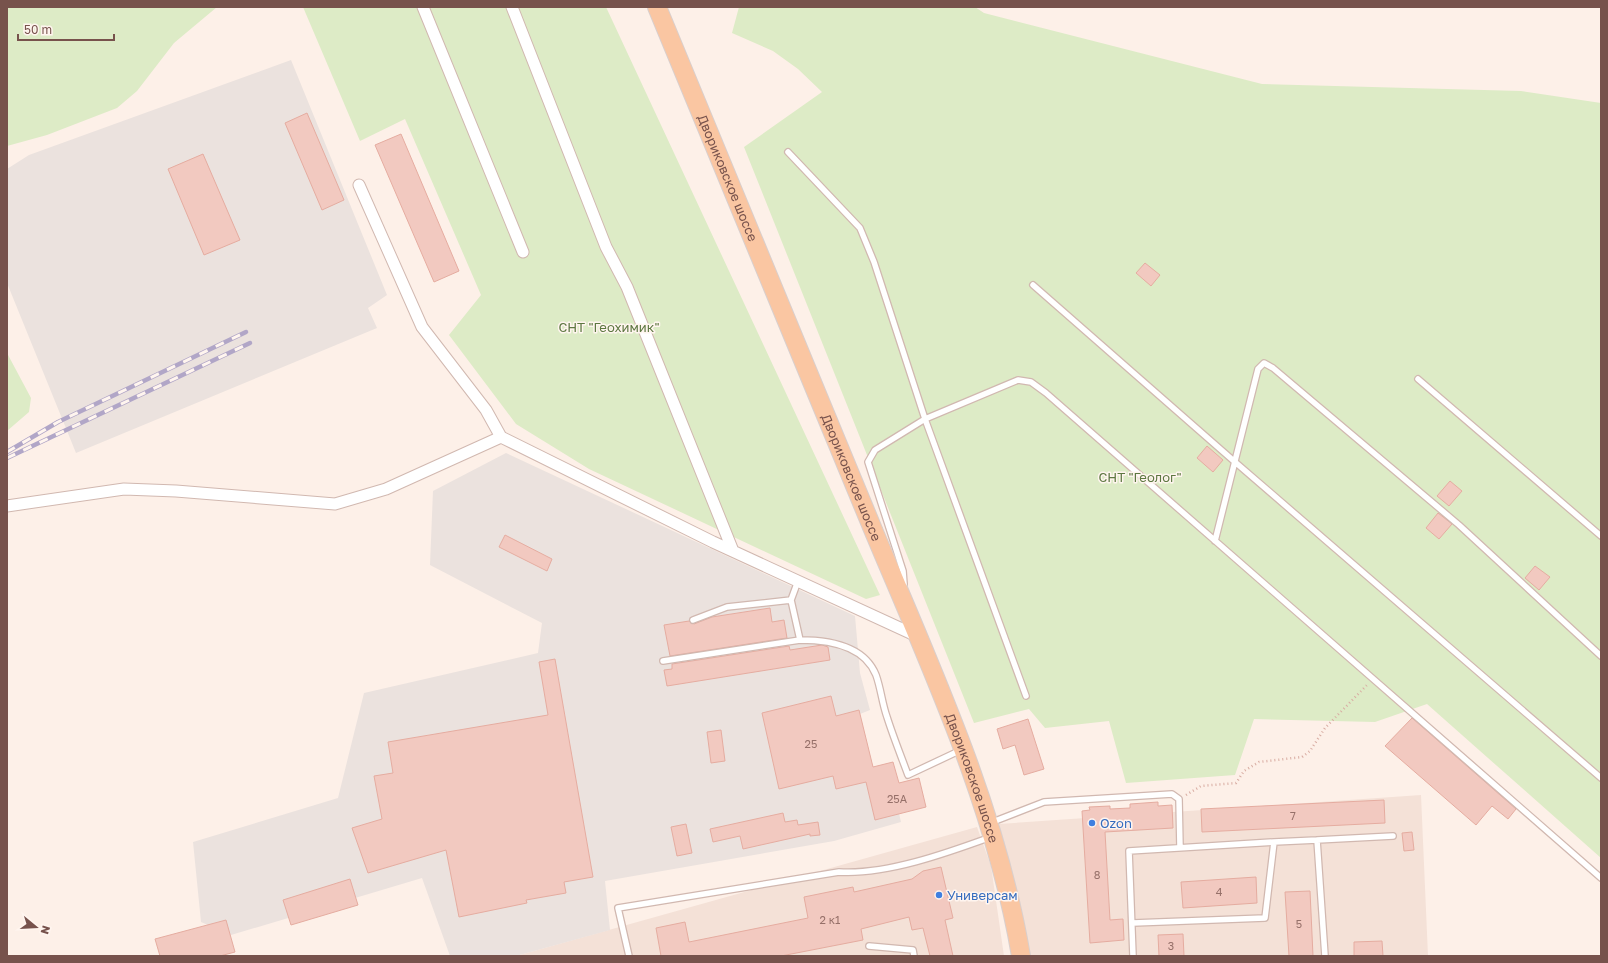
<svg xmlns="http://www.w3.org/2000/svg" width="1608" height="963" viewBox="0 0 1608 963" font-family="'Golos Text',sans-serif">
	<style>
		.residential { fill: #f4e1d7 }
		.industrial { fill: #ebe2de }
		.green { fill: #ddebc6 }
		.building { fill: #f2c9c0; stroke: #e5aca0 }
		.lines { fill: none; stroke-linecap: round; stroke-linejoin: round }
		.service-casing { stroke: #d1b8b0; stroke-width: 8 }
		.minor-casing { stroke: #d1b8b0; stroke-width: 13 }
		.primary-casing { stroke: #d9cfcd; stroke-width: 20 }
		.path { stroke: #d8aca2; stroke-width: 2.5; stroke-dasharray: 1 3; stroke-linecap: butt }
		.service { stroke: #fff; stroke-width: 5.5 }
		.minor { stroke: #fff; stroke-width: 11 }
		.primary { stroke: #fac6a2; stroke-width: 18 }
		.rail-casing { stroke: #b1a6c7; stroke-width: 4.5 }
		.rail { stroke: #fff5ef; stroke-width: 3; stroke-dasharray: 9; stroke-linecap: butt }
		.shop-dot { fill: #3f7fe0; stroke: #fff5ef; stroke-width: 1.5 }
		.labels { text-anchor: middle; stroke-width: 3; stroke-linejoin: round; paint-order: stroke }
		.number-label { font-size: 11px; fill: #967069 }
		.street-label { font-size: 13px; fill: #77524c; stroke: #fff5ef }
		.park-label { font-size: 13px; fill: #5d7741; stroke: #fff5ef }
		.shop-label { font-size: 13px; fill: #366cbe; stroke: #fff5ef; text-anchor: start }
	</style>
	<rect width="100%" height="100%" fill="#fdf0e8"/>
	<path class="residential" d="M1421 795 1428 956H1030L999 824Z
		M977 827 991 866 1004 956H516Z"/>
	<path class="industrial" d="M291 60 387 295 368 308 377 328 76 453 7 283V169L29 155Z
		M506 453 855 616 860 673 870 710 860 714 873 767 893 762 896 773 890 775 901 822 834 841 605 881 610 930 516 956H450L422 878 231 935 201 922 193 842 338 798 364 693 538 653 542 623 430 565 433 491Z"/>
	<path class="green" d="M7 7H217L174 43 137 91 117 108 47 135 7 146Z
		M303 7H606L880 595 866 599 589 469 516 424 449 335 481 295 405 119 360 141Z
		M739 7H975L984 13 1262 84 1521 91 1601 103V858L1427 704 1375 722 1254 719 1235 775 1126 783 1109 721 1045 728 1029 709 974 723 744 147 822 92 798 69 773 51 732 33Z
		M7 353 31 398 29 412 7 431Z"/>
	<path class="building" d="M307 113 344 200 322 210 285 123Z
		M401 134 459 271 434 282 375 145Z
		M203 154 240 240 204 255 168 169Z
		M1145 263 1160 275 1151 286 1136 273Z
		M1207 446 1223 460 1213 472 1197 458Z
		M1450 481 1462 491 1449 506 1437 496Z
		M1438 513 1452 524 1439 539 1426 528Z
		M505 535 552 559 547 571 499 547Z
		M1535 566 1550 577 1539 590 1525 578Z
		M770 608 772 622 784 620 787 638 670 656 664 625 689 621 694 624 712 617Z
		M822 645 828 647 830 660 667 686 664 670 672 669V664L789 646 790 650Z
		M555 659 593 877 564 882 566 893 526 900 527 903 459 917 446 850 368 873 352 828 382 819 374 776 393 773 388 742 548 715 539 662Z
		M831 696 836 716 859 710 873 767 893 762 899 783 919 778 926 807 875 820 866 782 836 789 833 776 779 789 762 713Z
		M1412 718 1516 809 1508 819 1492 806 1476 825 1385 746Z
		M1028 719 1044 769 1024 775 1015 745 1003 749 997 729Z
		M721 730 725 761 711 763 707 732Z
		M1384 800 1385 823 1202 832 1201 809Z
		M1158 802V806L1172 805 1173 828 1105 832 1110 920 1123 919 1124 940 1090 943 1082 811 1090 810 1089 807 1110 806V809L1130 808V804Z
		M783 813 785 822 797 820 798 825 818 822 820 835 810 836V834L743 849 740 836 713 842 710 829Z
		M686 824 692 853 677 856 671 827Z
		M1412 832 1414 850 1404 851 1402 833Z
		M941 867 953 918 945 920 953 956H930L923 928 912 930 909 917 861 929 863 940 781 956H661L656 928 685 922 689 942 808 918 804 897 853 887 854 892 912 879 923 871Z
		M1256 877 1257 903 1183 908 1181 882Z
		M350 879 358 905 291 925 283 900Z
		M1310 891 1313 956H1289L1285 892Z
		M226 920 235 952 220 956H160L155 939Z
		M1183 934 1184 956H1159L1158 935Z
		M1382 941 1383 956H1354V942Z"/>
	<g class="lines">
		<g class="service-casing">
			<path id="service" d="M788 152 860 228 874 262 925 419 1026 696
				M1033 285 1235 462 1601 778
				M1418 379 1601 536
				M1215 541 1258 369 1264 363 1273 368 1459 525 1601 656
				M904 584 903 571 868 462 875 450 925 419 1018 380 1031 382 1046 393 1601 878
				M791 600 800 640
				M693 620 727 607 791 600 798 581
				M663 661 800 640C829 640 864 645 876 675 881 689 882 703 887 717 893 736 901 756 908 775L961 750
				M990 823 1044 802 1172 794 1179 799 1180 848
				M1274 842 1317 840
				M1133 923 1265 918 1274 842 1129 851 1133 956
				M869 946 913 950 914 956
				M629 956 618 908 839 872C886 875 947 853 991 837
				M1325 956 1317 840 1393 836"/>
		</g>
		<g class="minor-casing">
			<path id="minor" d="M423 7 523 252
				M512 7 606 247 627 287 733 551
				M359 185 422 327 486 410 501 437
				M7 506 124 489 176 491 335 504 386 489 501 437 713 542 917 636"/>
		</g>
		<g class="primary-casing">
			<g id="primary">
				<path id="s1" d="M657 7C730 182 802 357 874 532 932 670 996 808 1021 956"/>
			</g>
		</g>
		<path class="path" d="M1186 795 1201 786 1236 783 1244 771 1259 762 1302 757 1310 751 1325 728 1367 685"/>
		<use href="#service" class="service"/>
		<use href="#minor" class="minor"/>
		<use href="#primary" class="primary"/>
		<g class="rail-casing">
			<path id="rail" d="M7 452 58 422 246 332
				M7 458 250 343"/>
		</g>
		<use href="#rail" class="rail"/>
	</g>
	<g class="shop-dot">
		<circle cx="1092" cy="823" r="4"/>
		<circle cx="939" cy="895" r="4"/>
	</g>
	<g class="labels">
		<g class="number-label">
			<text x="811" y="748">25</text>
			<text x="897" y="803">25А</text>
			<text x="1293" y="820">7</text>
			<text x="1097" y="879">8</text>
			<text x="1219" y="896">4</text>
			<text x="830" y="924">2 к1</text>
			<text x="1299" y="928">5</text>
			<text x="1171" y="950">3</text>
		</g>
		<g class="street-label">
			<text dy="5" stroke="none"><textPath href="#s1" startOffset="185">Двориковское шоссе</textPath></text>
			<text dy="5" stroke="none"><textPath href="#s1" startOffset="509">Двориковское шоссе</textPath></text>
			<text dy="5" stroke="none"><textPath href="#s1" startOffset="833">Двориковское шоссе</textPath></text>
		</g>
		<g class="park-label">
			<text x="609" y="332">СНТ "Геохимик"</text>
			<text x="1140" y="482">СНТ "Геолог"</text>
		</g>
		<g class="shop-label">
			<text x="1100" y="828">Ozon</text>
			<text x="947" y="900">Универсам</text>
		</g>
	</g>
	<rect width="1608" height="963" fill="none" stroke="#77524c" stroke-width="16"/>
	<g transform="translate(36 927) rotate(108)" stroke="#fff5ef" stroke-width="3" paint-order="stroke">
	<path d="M0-3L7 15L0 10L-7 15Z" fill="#77524c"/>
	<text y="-6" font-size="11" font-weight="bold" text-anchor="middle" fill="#77524c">N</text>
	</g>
	<path d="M18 34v6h96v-6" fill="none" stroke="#77524c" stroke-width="2"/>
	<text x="24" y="34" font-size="12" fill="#77524c" stroke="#fff5ef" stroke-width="3" paint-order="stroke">50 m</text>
</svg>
